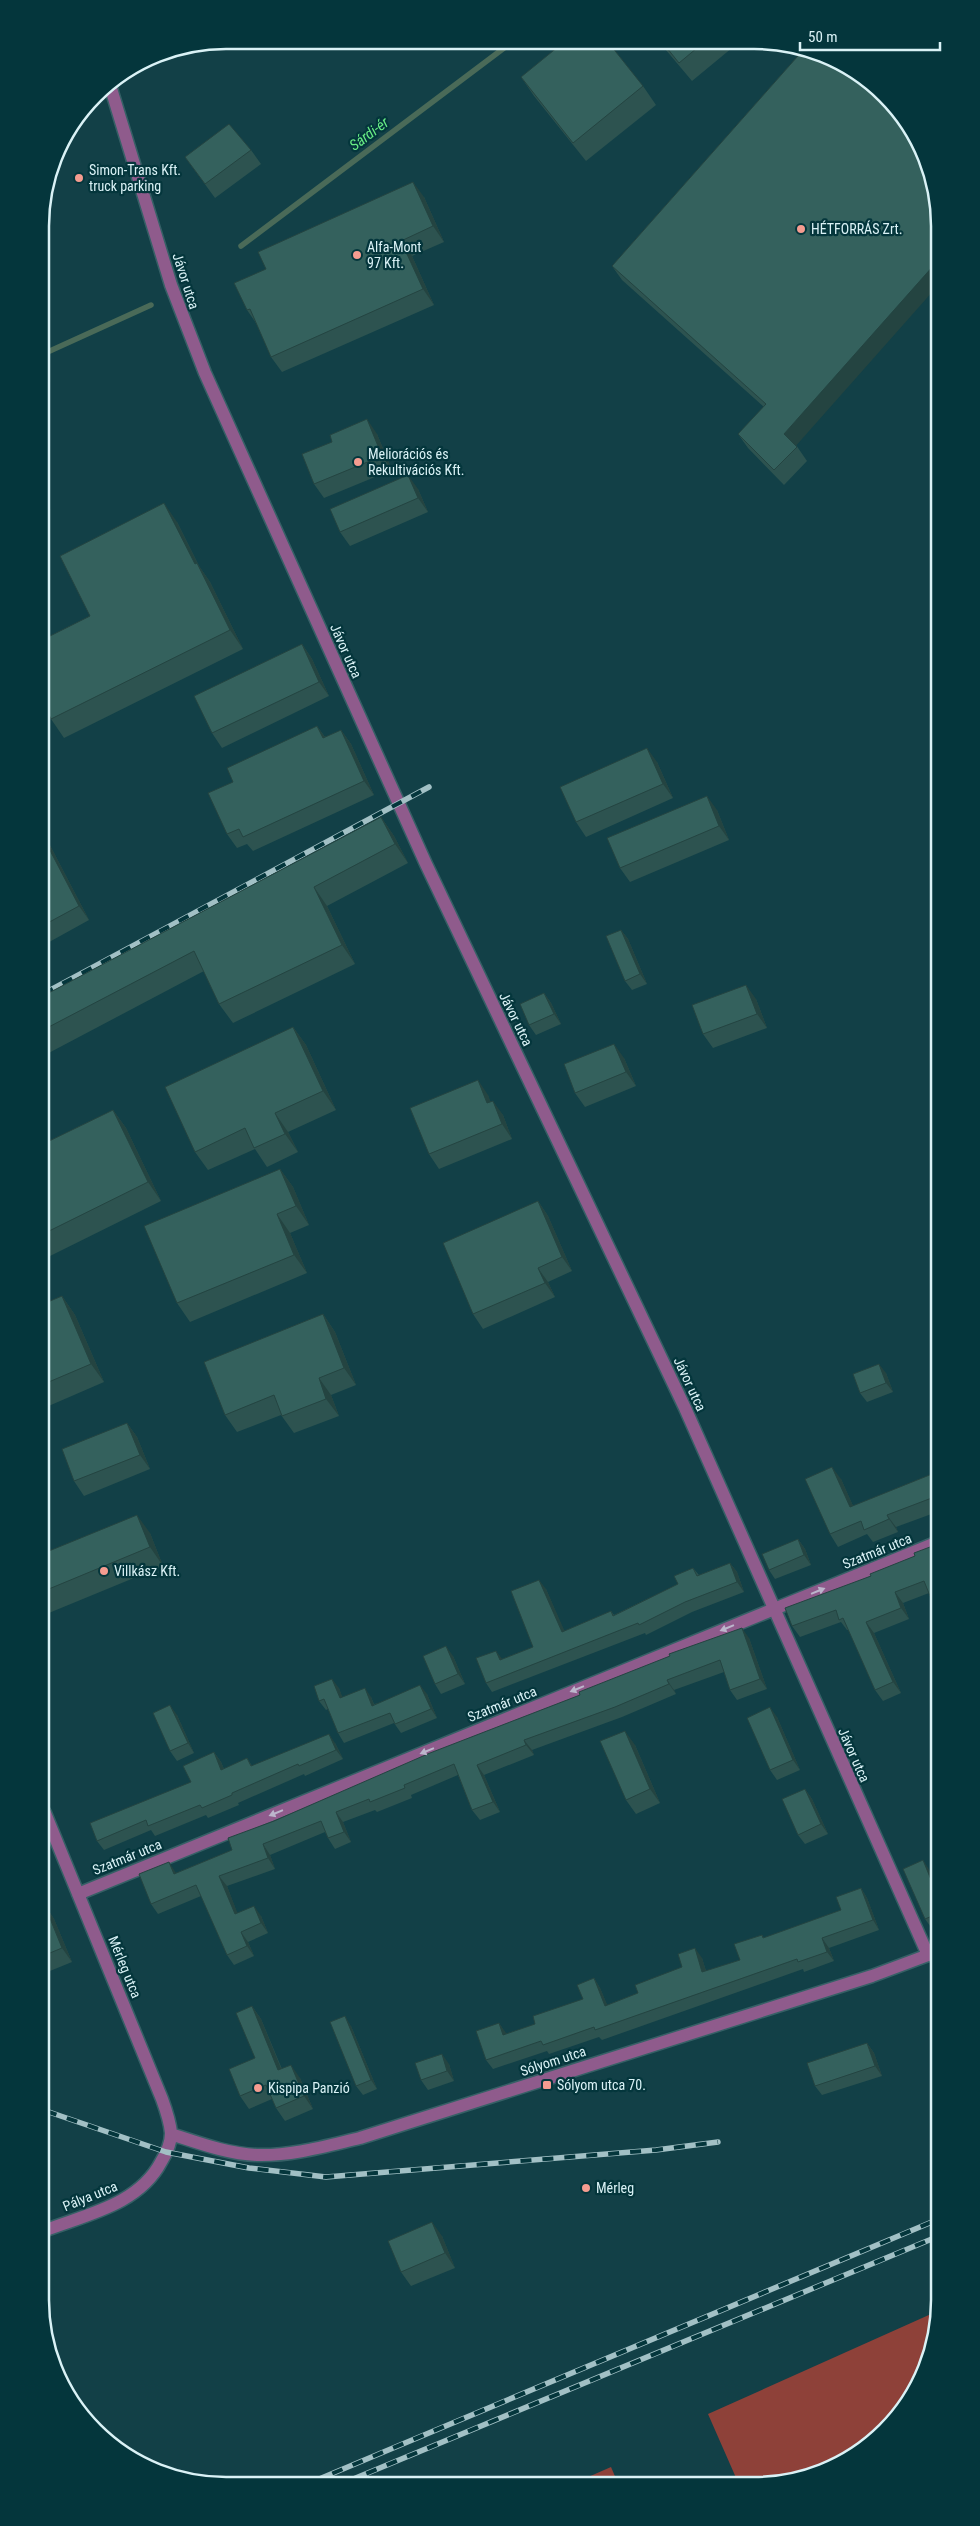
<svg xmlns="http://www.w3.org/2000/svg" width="980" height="2526" viewBox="0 0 980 2526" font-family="'Roboto Condensed',sans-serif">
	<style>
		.green { fill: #8e4139 }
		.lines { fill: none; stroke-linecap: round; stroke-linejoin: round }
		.stream { stroke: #4a6a58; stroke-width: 5.5 }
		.minor-casing { stroke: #366066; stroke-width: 15 }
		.minor { stroke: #8f5b8c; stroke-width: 12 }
		.rail-casing { stroke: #a2c0c5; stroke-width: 5.5 }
		.rail { stroke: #04363c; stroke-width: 4; stroke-dasharray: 11; stroke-linecap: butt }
		.wall { fill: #2d5350 }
		.shaded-wall { fill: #244441 }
		.building { fill: #34615d; stroke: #244441 }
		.oneway { fill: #bcb6cc }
		.poi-dot { fill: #f59c90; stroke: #04363c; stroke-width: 2 }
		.labels { text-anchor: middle; stroke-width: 4.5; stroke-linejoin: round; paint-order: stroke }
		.poi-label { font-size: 14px; fill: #daf2f6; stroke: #04363c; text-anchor: start }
		.street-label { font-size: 14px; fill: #daf2f6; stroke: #04363c }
		.water-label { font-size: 15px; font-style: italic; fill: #69ed85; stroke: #04363c }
		.rim { fill: none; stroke: #daf2f6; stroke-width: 2.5 }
	</style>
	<rect width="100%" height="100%" fill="#124047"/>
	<path class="green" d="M940 2310 926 2371 894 2423 848 2461 802 2480H737L708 2414Z
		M611 2467 617 2481H579Z"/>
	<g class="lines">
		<path class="stream" d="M241 246 512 42
			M41 355 151 305"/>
		<g class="minor-casing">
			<path id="minor" d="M109 82 171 285 205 373 426 864 685 1408 928 1955
				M45 1813 162 2099C166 2110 170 2121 171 2133 171 2142 166 2154 161 2162 139 2204 88 2214 46 2230
				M78 1894 938 1542
				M171 2134C199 2143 228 2154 257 2155 292 2156 326 2146 360 2138L872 1976 939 1951"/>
		</g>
		<use href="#minor" class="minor"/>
		<g class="rail-casing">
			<path id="rail" d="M43 994 429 787
				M46 2111 166 2152 249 2168 326 2177 656 2150 718 2142
				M312 2482 939 2219
				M346 2482 939 2236"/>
		</g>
		<use href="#rail" class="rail"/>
	</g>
	<path class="wall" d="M660 43H738L692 81Z
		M805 48 796 445 807 461 784 485 748 448 738 434 764 407 622 280 612 266Z
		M521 77 643 86 656 105 586 161 534 96Z
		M251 150 261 164 215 198 185 157Z
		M424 197 444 242 412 256 434 305 282 372 271 357 258 326 247 310Z
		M377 434 392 470 324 498 314 484Z
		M418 489 428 512 350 546 340 532Z
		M177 522 199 566 210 582 243 649 64 738 51 719 90 616Z
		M302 644 312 659 329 696 222 748 212 733Z
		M317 726 325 737 341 730 351 744 374 795 253 851 247 844 237 848 227 834 233 782Z
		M657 762 673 798 586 837 576 822Z
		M717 810 729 840 630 882 620 868Z
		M381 817 394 836 408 863 327 906 355 964 233 1023 219 1004 204 971 43 1056V996Z
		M42 830 89 920 42 946Z
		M621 930 628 939 647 984 632 990 625 981Z
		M544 993 551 1003 561 1024 536 1035 529 1025Z
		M756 999 767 1028 713 1048 703 1034Z
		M293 1027 306 1045 336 1110 288 1132 298 1152 267 1167 255 1149 208 1170 195 1152Z
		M624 1058 636 1086 585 1107 575 1093Z
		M488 1095 490 1102 503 1115 512 1139 439 1169 429 1154Z
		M113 1110 126 1128 161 1201 48 1257 43 1251V1144Z
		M280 1169 293 1187 309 1225 290 1233 307 1273 190 1322 177 1303Z
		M538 1201 548 1216 572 1271 548 1282 555 1297 483 1329 473 1314Z
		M62 1296 75 1315 104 1382 44 1408 43 1304Z
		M323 1314 335 1332 356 1385 331 1395 339 1416 294 1433 281 1415 237 1432 225 1415Z
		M886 1373 893 1392 867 1402 860 1393Z
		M127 1423 137 1437 150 1469 84 1496 74 1481Z
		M937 1472V1512L896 1527 898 1532 873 1542 867 1534 838 1547 830 1534 841 1479 853 1506Z
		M150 1533 163 1566 44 1615V1553Z
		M798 1539 805 1549 811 1565 775 1579 769 1570Z
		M938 1544V1607L930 1596 929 1593 903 1603 909 1619 874 1633 901 1693 883 1701 875 1690 849 1630H847L841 1622 800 1637 792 1626 871 1576 915 1556Z
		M730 1563 737 1572 744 1592 692 1612 646 1635 645 1633 492 1692 486 1683 502 1659 533 1647 546 1589 564 1631 611 1611 614 1615 678 1584 693 1568 699 1575Z
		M749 1638 767 1689 737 1700 730 1690 724 1672 674 1690 676 1694 622 1717 532 1750 534 1755 484 1775 500 1812 480 1820 472 1810 458 1775 411 1795 412 1798 377 1812 375 1810 343 1822 351 1842 335 1849 328 1838 325 1832 270 1855 275 1869 227 1886 237 1913 261 1916 268 1933 248 1942 254 1956 234 1965 227 1955 201 1896 158 1914 151 1904 176 1873 232 1850 274 1821Z
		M453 1656 465 1684 441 1694 435 1684Z
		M339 1688 342 1697H371L374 1704 427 1694 437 1718 401 1733 394 1723 344 1743 338 1733 328 1709 326 1710 319 1701Z
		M177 1715 194 1753 177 1761 170 1751Z
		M777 1717 800 1770 777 1780 770 1770Z
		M335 1743 343 1759 305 1776 304 1774 238 1803 239 1805 208 1818 206 1815 155 1836 151 1830 104 1850 97 1841 191 1782 214 1752 221 1762 224 1769 247 1758 252 1766Z
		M635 1745 660 1803 636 1814 626 1800Z
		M805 1789 812 1799 828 1834 805 1844 798 1835Z
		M930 1871 938 1889 939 1927 933 1930 925 1919Z
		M861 1888 867 1898 879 1930 829 1948 834 1961 804 1972 803 1969 602 2040 599 2037 549 2054 547 2051 493 2069 486 2060 499 2023 506 2034 535 2024 583 1999 594 1978 600 1988 607 2005 638 1993 682 1967 702 1958 706 1971 740 1960 762 1935 764 1938 841 1910Z
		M45 1905 54 1919 72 1962 45 1973Z
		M252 2006 261 2019 282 2069 300 2078 313 2109 285 2121 276 2108 272 2099 249 2109 240 2096 255 2058Z
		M351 2026 377 2089 363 2095 356 2086Z
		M867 2043 874 2053 882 2076 822 2095 815 2086Z
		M449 2064 454 2081 428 2090 421 2080Z
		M442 2236 455 2268 411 2286 401 2272Z"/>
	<path class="shaded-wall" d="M413 182 424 197 444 242 433 226Z
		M401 241 412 256 434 305 423 289Z
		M934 265V290L794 448 784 434Z
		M367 419 377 434 392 470 382 456Z
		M408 475 418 489 428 512 418 498Z
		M164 503 177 522 199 566 210 582 243 649 230 630 195 564Z
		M302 644 312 659 329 696 319 682Z
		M317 726 327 740 323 738Z
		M341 730 351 744 374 795 364 781Z
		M647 748 657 762 673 798 663 784Z
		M707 796 717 810 729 840 719 826Z
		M381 817 394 836 408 863 395 844Z
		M42 830 89 920 79 906 42 835Z
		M314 887 327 906 355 964 342 945Z
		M621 930 628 939 647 984 640 974Z
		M746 985 756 999 767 1028 757 1014Z
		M544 993 551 1003 561 1024 554 1014Z
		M293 1027 306 1045 336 1110 323 1091Z
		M614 1044 624 1058 636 1086 626 1072Z
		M478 1080 488 1095 497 1118 487 1103Z
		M493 1101 503 1115 512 1139 502 1124Z
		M113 1110 126 1128 161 1201 148 1182Z
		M275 1113 288 1132 298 1152 285 1134Z
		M280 1169 293 1187 309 1225 296 1206Z
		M538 1201 548 1216 572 1271 562 1257Z
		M277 1214 290 1233 307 1273 294 1255Z
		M538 1268 548 1282 555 1297 545 1283Z
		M62 1296 75 1315 104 1382 91 1364Z
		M323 1314 335 1332 356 1385 344 1368Z
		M879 1364 886 1373 893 1392 886 1383Z
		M319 1378 331 1395 339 1416 326 1399Z
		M127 1423 137 1437 150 1469 140 1455Z
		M832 1467 841 1479 859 1519 850 1507Z
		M137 1515 150 1533 163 1566 150 1547Z
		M887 1515 896 1527 898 1532 889 1519Z
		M798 1539 805 1549 811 1565 804 1555Z
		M730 1563 737 1572 744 1592 737 1582Z
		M539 1580 546 1589 569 1641 562 1632Z
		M895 1592 903 1603 909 1619 901 1608Z
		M866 1622 874 1633 901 1693 893 1682Z
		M742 1628 749 1638 767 1689 760 1679Z
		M446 1646 453 1656 465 1684 458 1674Z
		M496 1651 503 1660H500Z
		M332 1679 339 1688 346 1707 340 1698Z
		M667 1680 674 1690 676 1694 669 1684Z
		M420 1685 427 1694 437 1718 431 1709Z
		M365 1688 371 1697 378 1715 372 1706Z
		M170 1705 177 1715 194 1753 188 1743Z
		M770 1707 777 1717 800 1770 793 1760Z
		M625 1731 635 1745 660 1803 650 1789Z
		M329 1734 335 1743 343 1759 336 1750Z
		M524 1740 532 1750 534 1755 526 1745Z
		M214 1752 221 1762 228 1779 221 1770Z
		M477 1765 484 1775 500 1812 493 1802Z
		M805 1789 812 1799 828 1834 821 1824Z
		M336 1812 343 1822 351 1842 344 1832Z
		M263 1844 270 1855 275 1869 268 1858Z
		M923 1860 930 1871 938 1889V1894L936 1892Z
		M169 1862 176 1873 181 1884 174 1874Z
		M219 1876 227 1886 242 1925 235 1914Z
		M861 1888 867 1898 879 1930 873 1920Z
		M45 1905 54 1919 72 1962 62 1948Z
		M254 1906 261 1916 268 1933 261 1923Z
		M241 1932 248 1942 254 1956 247 1946Z
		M822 1938 829 1948 834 1961 827 1952Z
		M695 1948 702 1958 709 1981 702 1972Z
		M594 1978 600 1988 612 2016 605 2006Z
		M252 2006 261 2019 287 2083 278 2070Z
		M345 2016 351 2026 377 2089 371 2080Z
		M499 2023 506 2033 510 2044 503 2035Z
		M867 2043 874 2053 882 2076 875 2066Z
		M442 2054 449 2064 454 2081 447 2071Z
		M291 2065 300 2078 313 2109 304 2096Z
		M432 2222 442 2236 455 2268 445 2253Z"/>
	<path class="building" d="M564 42H608L643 86 573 143 521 77Z
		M663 43H703L679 63Z
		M805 48 837 59 864 79 895 106 915 133 934 178V265L784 434 797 447 774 470 738 434 766 404 612 266Z
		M229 124 251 150 205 184 185 157Z
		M413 182 433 226 401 241 423 289 271 357 250 309 247 310 234 283 266 269 258 252Z
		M367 419 382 456 314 484 302 454 332 442 330 435Z
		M408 475 418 498 340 532 330 509Z
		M164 503 195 564 197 563 230 630 51 719 42 700V640L90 616 60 556Z
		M302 644 319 682 212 733 194 696Z
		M317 726 323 738 341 730 364 781 243 837 239 829 227 834 208 793 233 782 227 768Z
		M647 748 663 784 576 822 560 787Z
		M707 796 719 826 620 868 607 838Z
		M381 817 395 844 314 887 342 945 219 1004 194 951 43 1030V996Z
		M42 835 79 906 42 926Z
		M621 930 640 974 625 981 606 936Z
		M746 985 757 1014 703 1034 692 1005Z
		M544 993 554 1014 529 1025 520 1004Z
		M293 1027 323 1091 275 1113 285 1134 254 1148 245 1128 195 1152 165 1087Z
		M614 1044 626 1072 575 1093 564 1064Z
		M478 1080 487 1103 493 1101 502 1124 429 1154 410 1108Z
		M113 1110 148 1182 43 1234V1144Z
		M280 1169 296 1206 277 1214 294 1255 177 1303 144 1226Z
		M538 1201 562 1257 538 1268 545 1283 473 1314 443 1243Z
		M62 1296 91 1364 44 1384 43 1304Z
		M323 1314 344 1368 319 1378 326 1399 282 1416 274 1395 225 1415 204 1362Z
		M879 1364 886 1383 860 1393 853 1374Z
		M127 1423 140 1455 74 1481 62 1449Z
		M937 1433V1441L935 1434Z
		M832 1467 850 1507 937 1472V1496L887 1515 889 1519 864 1530 861 1521 830 1534 805 1479Z
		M137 1515 150 1547 44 1591V1553Z
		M798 1539 804 1555 769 1570 762 1554Z
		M938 1544V1593L930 1596 924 1581 895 1592 901 1608 866 1622 893 1682 875 1690 843 1618 839 1620 836 1610 792 1626 785 1608 871 1576 870 1574 915 1556 914 1553Z
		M730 1563 737 1582 685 1602 639 1625 638 1623 486 1683 476 1658 496 1651 500 1660 533 1647 511 1591 539 1580 562 1632 611 1611 613 1616 678 1584 674 1576 693 1568 697 1576Z
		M742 1628 760 1679 730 1690 720 1660 667 1680 669 1684 615 1707 524 1740 526 1745 477 1765 493 1802 472 1810 454 1764 404 1785 405 1788 370 1802 369 1799 336 1812 344 1832 328 1838 321 1821 263 1844 268 1858 219 1876 235 1914 254 1906 261 1923 241 1932 247 1946 227 1955 196 1885 151 1904 139 1874 169 1862 174 1874 232 1850 228 1838 274 1821 430 1753 580 1695 579 1692 670 1656 669 1654Z
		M446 1646 458 1674 435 1684 423 1656Z
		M332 1679 340 1698 365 1688 372 1706 420 1685 431 1709 395 1724 390 1713 338 1733 324 1699 319 1701 314 1686Z
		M170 1705 188 1743 170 1751 153 1713Z
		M770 1707 793 1760 770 1770 747 1718Z
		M625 1731 650 1789 626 1800 600 1741Z
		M329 1734 336 1750 299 1766 298 1764 232 1793V1795L202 1808 200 1805 148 1826 146 1820 97 1841 90 1823 191 1782 183 1766 214 1752 221 1770 247 1758 251 1766Z
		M805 1789 821 1824 798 1835 782 1799Z
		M923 1860 936 1892 938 1891 939 1913 925 1919 903 1869Z
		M861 1888 873 1920 822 1938 827 1952 798 1962 797 1959 595 2030 594 2027 543 2045 541 2041 486 2060 476 2031 499 2023 503 2035 535 2024 533 2016 583 1999 577 1985 594 1978 605 2006 638 1993 635 1985 682 1967 678 1954 695 1948 702 1972 740 1960 734 1944 762 1935 763 1938 841 1910 836 1897Z
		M45 1906 62 1948 45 1955Z
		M252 2006 278 2070 291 2065 304 2096 276 2108 266 2085 240 2096 229 2069 255 2058 236 2013Z
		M345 2016 371 2080 356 2086 330 2022Z
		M867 2043 875 2066 815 2086 807 2063Z
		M442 2054 447 2071 421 2080 415 2063Z
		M432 2222 445 2253 401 2272 388 2241Z"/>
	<defs><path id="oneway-solid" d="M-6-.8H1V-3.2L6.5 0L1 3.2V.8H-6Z" transform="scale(1.25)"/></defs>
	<g class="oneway">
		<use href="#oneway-solid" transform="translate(818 1591) rotate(-22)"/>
		<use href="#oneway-solid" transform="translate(727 1628) rotate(158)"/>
		<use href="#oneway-solid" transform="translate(577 1689) rotate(158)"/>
		<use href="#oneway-solid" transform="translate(427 1751) rotate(158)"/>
		<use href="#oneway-solid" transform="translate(276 1813) rotate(158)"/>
	</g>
	<g class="poi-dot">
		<circle cx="79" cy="178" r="5"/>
		<circle cx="801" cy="229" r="5"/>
		<circle cx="357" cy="255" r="5"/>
		<circle cx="358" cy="462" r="5"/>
		<circle cx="104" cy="1571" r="5"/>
		<rect x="542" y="2080" width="10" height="10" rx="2.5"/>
		<circle cx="258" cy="2088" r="5"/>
		<circle cx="586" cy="2188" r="5"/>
	</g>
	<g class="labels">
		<g class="poi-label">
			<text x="89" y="175">Simon-Trans Kft.<tspan x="89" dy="16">truck parking</tspan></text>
			<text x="811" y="234">HÉTFORRÁS Zrt.</text>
			<text x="367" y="252">Alfa-Mont<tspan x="367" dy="16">97 Kft.</tspan></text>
			<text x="368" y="459">Meliorációs és<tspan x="368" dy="16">Rekultivációs Kft.</tspan></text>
			<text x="114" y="1576">Villkász Kft.</text>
			<text x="557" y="2090">Sólyom utca 70.</text>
			<text x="268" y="2093">Kispipa Panzió</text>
			<text x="596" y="2193">Mérleg</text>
		</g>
		<g class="street-label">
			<text transform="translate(186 281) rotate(72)" y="5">Jávor utca</text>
			<text transform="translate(346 651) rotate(66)" y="5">Jávor utca</text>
			<text transform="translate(516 1019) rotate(64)" y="5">Jávor utca</text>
			<text transform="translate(690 1384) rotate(65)" y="5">Jávor utca</text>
			<text transform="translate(877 1551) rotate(-22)" y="5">Szatmár utca</text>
			<text transform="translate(502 1704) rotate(-22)" y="5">Szatmár utca</text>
			<text transform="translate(854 1755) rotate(66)" y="5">Jávor utca</text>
			<text transform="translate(127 1857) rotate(-22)" y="5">Szatmár utca</text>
			<text transform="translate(125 1967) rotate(68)" y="5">Mérleg utca</text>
			<text transform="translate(553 2061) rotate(-18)" y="5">Sólyom utca</text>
			<text transform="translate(90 2196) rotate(-22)" y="5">Pálya utca</text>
		</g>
		<g class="water-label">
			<text transform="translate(369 134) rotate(-37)" y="5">Sárdi-ér</text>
		</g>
	</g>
	<path d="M0 0H980V2526H0ZM226 49H754A177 177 0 0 1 931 226V2300A177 177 0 0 1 754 2477H226A177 177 0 0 1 49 2300V226A177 177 0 0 1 226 49Z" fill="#04363c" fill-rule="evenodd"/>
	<path class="rim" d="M226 49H754A177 177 0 0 1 931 226V2300A177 177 0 0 1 754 2477H226A177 177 0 0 1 49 2300V226A177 177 0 0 1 226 49Z"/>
	<path d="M800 42v8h140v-8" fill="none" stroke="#daf2f6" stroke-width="2.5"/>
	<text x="808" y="42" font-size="15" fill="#daf2f6" stroke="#04363c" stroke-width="4" paint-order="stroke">50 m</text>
</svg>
